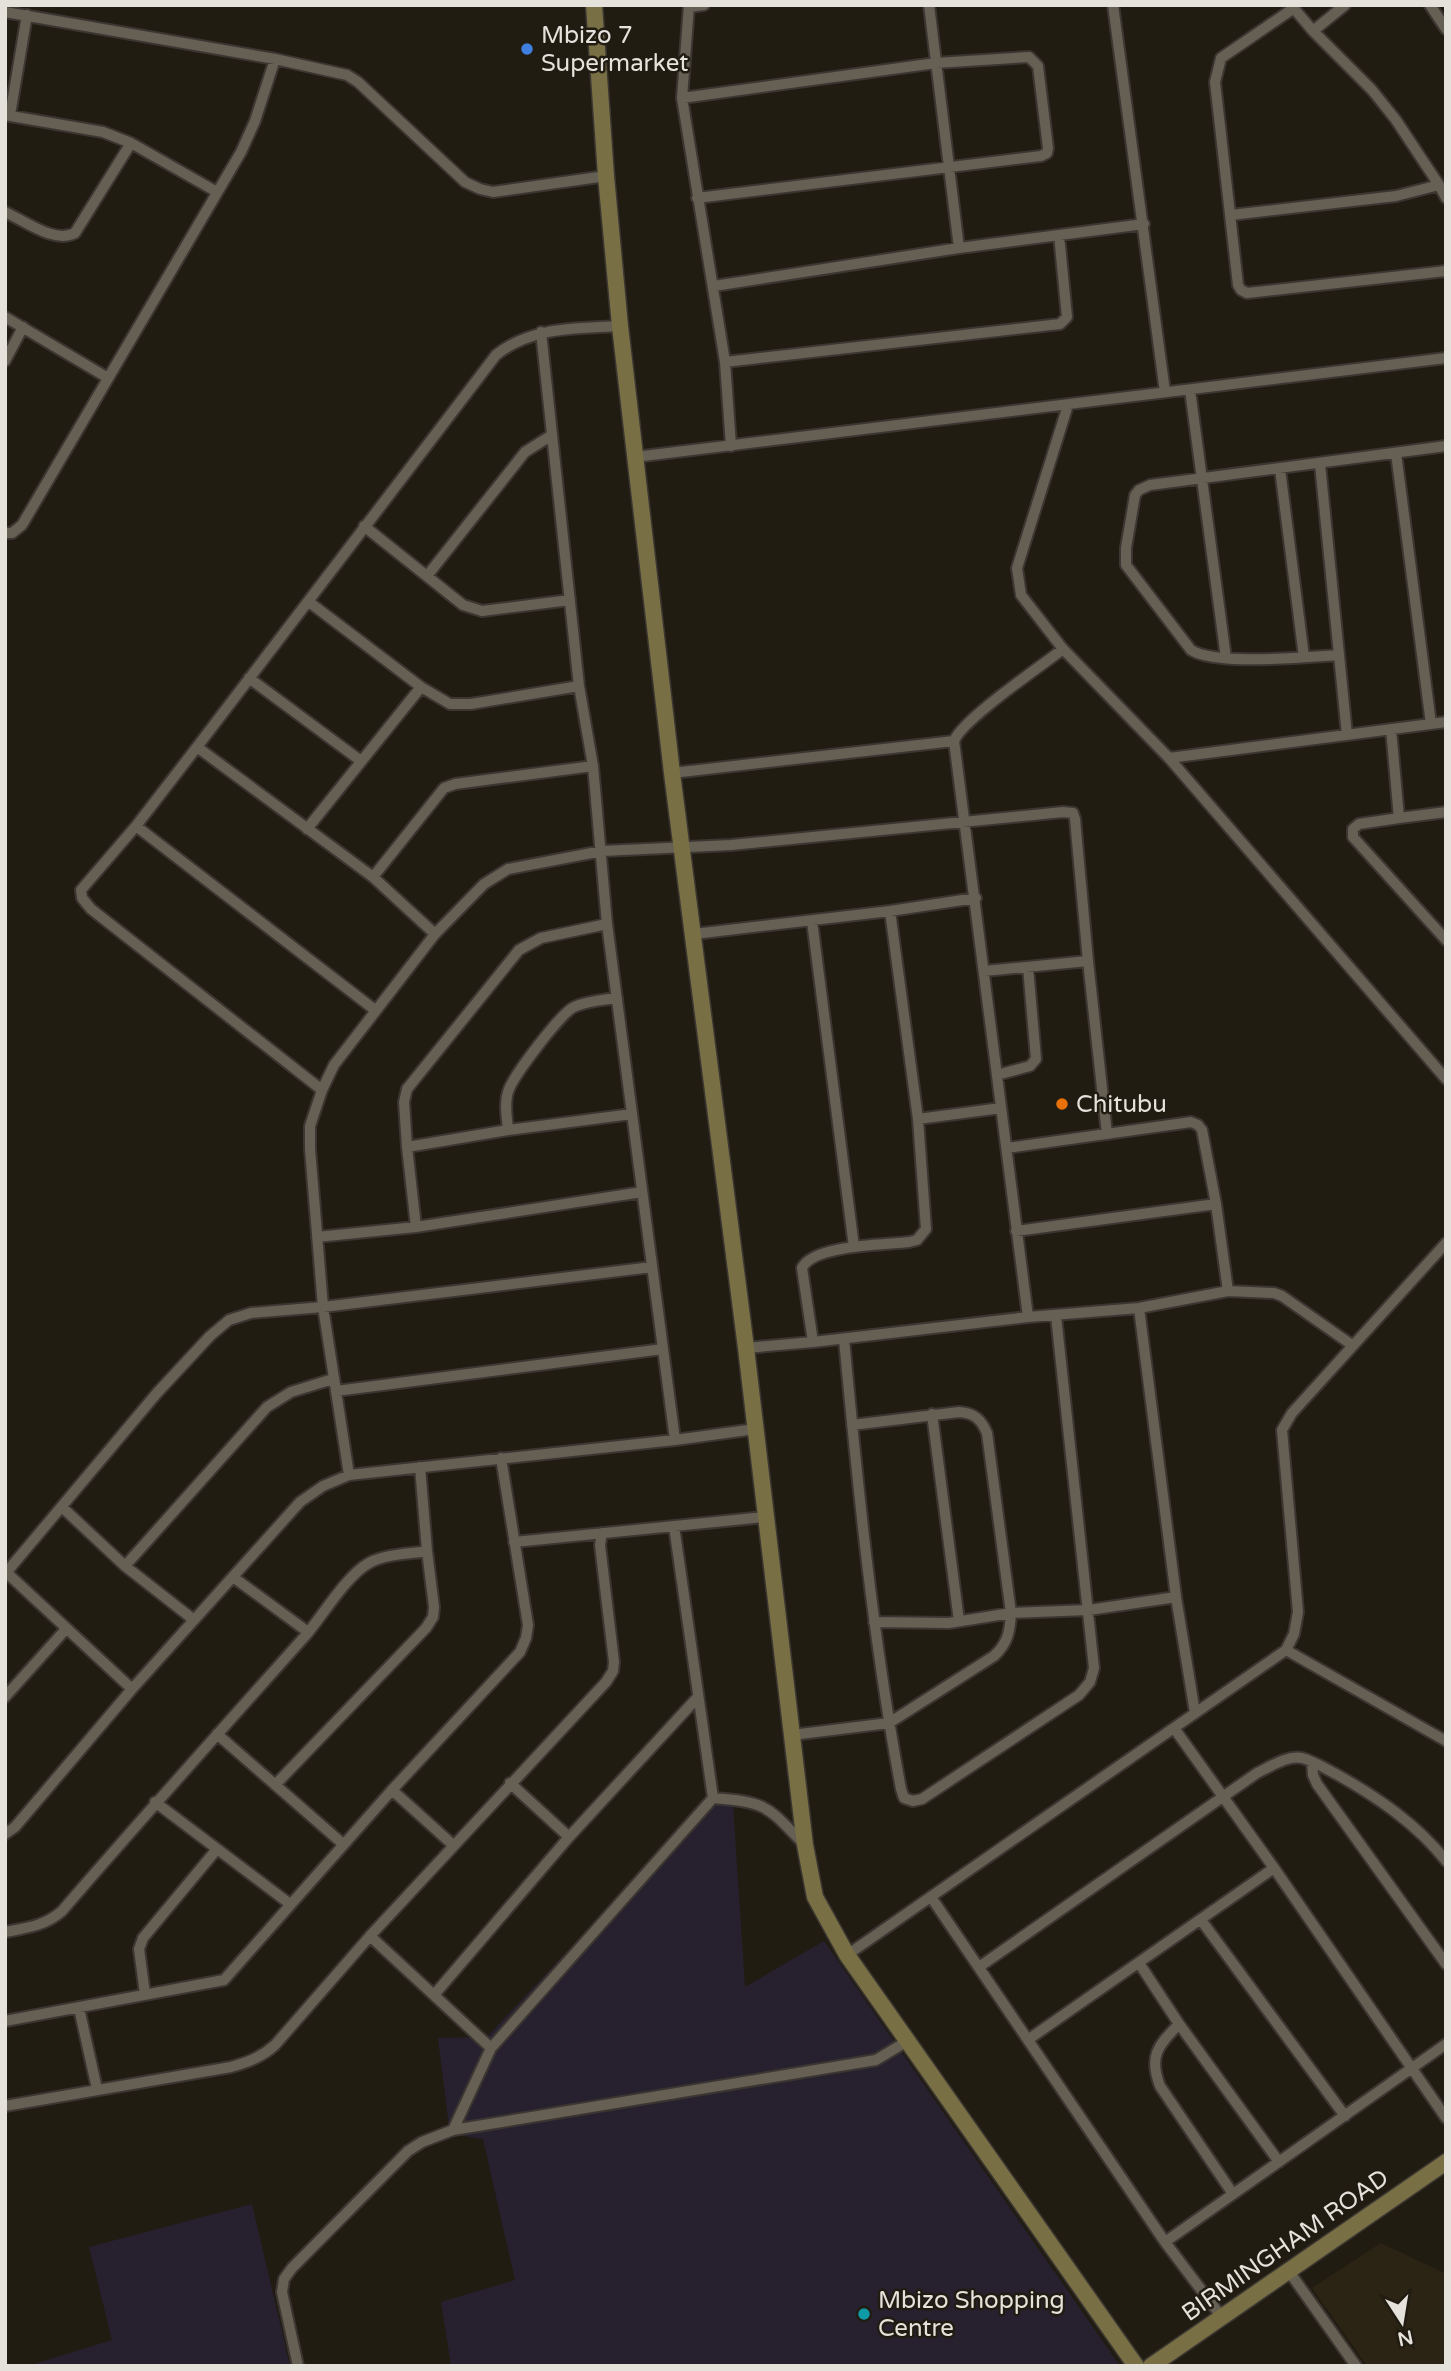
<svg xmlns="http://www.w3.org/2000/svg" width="1451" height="2371" viewBox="0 0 1451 2371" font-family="'Varela Round',sans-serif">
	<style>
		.commercial { fill: #27202f }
		.built { fill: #2b2313 }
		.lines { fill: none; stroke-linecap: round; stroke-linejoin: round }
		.street-casing { stroke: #3b3631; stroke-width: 14 }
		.secondary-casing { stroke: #3b3631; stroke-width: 19 }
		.street { stroke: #655f54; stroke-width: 10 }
		.secondary { stroke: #786f44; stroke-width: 16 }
		.shop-dot { fill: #3f7fe0; stroke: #211c12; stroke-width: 2.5 }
		.food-dot { fill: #e8710a; stroke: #211c12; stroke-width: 2.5 }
		.culture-dot { fill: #0f9aa8; stroke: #211c12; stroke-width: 2.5 }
		.labels { text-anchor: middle; stroke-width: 5; stroke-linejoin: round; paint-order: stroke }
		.poi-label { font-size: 24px; fill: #e5e1db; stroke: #211c12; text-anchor: start }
		.street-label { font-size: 24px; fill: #e5e1db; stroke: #211c12 }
	</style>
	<rect width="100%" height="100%" fill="#211c12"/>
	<path class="commercial" d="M710 1798 733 1805 745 1987 824 1941 1120 2366H451L441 2302 515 2280 483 2139 450 2134 438 2038 487 2037Z
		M252 2204 290 2366H28L112 2340 89 2247Z"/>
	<path class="built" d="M1381 2243 1446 2274V2366H1367L1312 2288Z"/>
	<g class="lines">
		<g class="street-casing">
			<path id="street" d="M689 5 682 98 725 362 731 446
				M929 5 959 248
				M1113 5 1165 392
				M1291 5 1313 31 1372 90 1396 120 1439 185 1446 198
				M1430 5 1446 29
				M689 7 704 5
				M1294 8 1221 58 1215 82 1238 285 1241 290 1247 293 1446 271
				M5 12 275 59 347 75 358 82 465 182 480 189 493 192 606 176
				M1313 31 1345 5
				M682 98 936 63 1029 57 1038 66 1048 148 1047 153 1041 156 697 198
				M5 115 103 132 131 143 217 192
				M10 115 27 15
				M5 212C25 221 54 244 75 233L131 143
				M1231 215 1396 196 1439 185
				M714 286 959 248 1144 224
				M5 317 108 378
				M541 332 579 686 593 766 607 924 675 1440
				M5 361 23 327
				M725 362 1060 324 1067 317 1059 235
				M1190 390 1226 658
				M1068 405 1017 568 1021 595 1063 649 1169 758 1446 722
				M1396 453 1431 724
				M635 457 1446 358
				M1320 464 1347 735
				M1280 469 1304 657
				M364 526 463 605 482 611 570 600
				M5 533H12L22 525 241 152 255 121 275 59
				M427 576 525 452 552 435
				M309 602 421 687 450 704H471L579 686
				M1339 655C1306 657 1216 666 1191 650L1126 565V548L1135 495 1139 490 1150 485 1446 446
				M249 678 361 761
				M1391 729 1399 818 1359 824 1353 829V837L1446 940
				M197 747 373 877 435 934
				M1169 758 1446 1079
				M672 773 954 741
				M1399 818 1446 812
				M136 826 375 1010
				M307 829 421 687
				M373 877 444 788 455 784 593 766
				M812 921 854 1247
				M694 934 890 911 976 898
				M984 971 1088 961
				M997 1075 1030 1066 1036 1059 1028 967
				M322 1090 91 909 82 898 81 890 136 826 197 747 496 355C532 326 576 329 620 326
				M918 1119 1001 1108
				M508 1130C507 1117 504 1104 508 1092 512 1077 561 1013 574 1007 587 1001 603 1000 617 998
				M407 1147 404 1102 407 1089 519 950 541 938 607 924
				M1007 1148 1191 1122 1198 1125 1202 1130 1216 1204 1228 1291
				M416 1227 407 1147 508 1130 632 1114
				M1016 1231 1216 1204
				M317 1237 416 1227 642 1192
				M1139 1308 1176 1597 1195 1713
				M1028 1317 954 741C963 719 1040 667 1063 649
				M844 1339C858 1489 873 1640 901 1789L904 1798 913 1801 922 1799 1079 1695 1090 1682 1094 1668 1056 1316
				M813 1342 802 1268C813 1245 884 1245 909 1242L917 1240 926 1229 918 1119 890 911
				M746 1348 813 1342 1028 1317 1139 1308 1228 1291 1274 1293 1282 1296 1352 1345
				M336 1391 663 1349
				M932 1414 959 1621
				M349 1475 323 1307 310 1149V1126L322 1090 334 1065 435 934 484 884 508 869 602 851 731 845 1063 812 1073 813 1075 819 1088 961 1107 1134
				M63 1508 125 1566 194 1620
				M514 1542 765 1517
				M125 1566 267 1407 291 1392 333 1379
				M7 1573 132 1689
				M5 1574 157 1393 210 1336 229 1320 251 1313 323 1307 652 1267
				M233 1577 308 1632
				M874 1622 949 1623 1011 1613 1089 1610 1176 1597
				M1286 1650 1446 1741
				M5 1697 66 1629
				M1174 1728 1274 1868 1446 2118
				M217 1734 343 1844
				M792 1735 889 1723 994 1656C1008 1643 1010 1631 1011 1613L987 1433C981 1419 974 1413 959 1412L852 1425
				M1312 1762 1313 1775 1317 1784 1446 1964
				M510 1783 569 1837
				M275 1785 426 1628 433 1617 434 1607 427 1551 420 1467
				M392 1790 453 1845
				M713 1798C769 1802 767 1807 805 1845
				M155 1802 290 1904
				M5 1834 15 1827 132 1689 300 1502 323 1486 349 1475 675 1440 755 1429
				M931 1897 1165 2242 1221 2316
				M1201 1920 1345 2116
				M5 1932C26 1928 45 1926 62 1911 142 1818 224 1727 306 1635 323 1615 347 1575 369 1563 385 1554 409 1554 427 1551
				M370 1936 491 2048
				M847 1955 1286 1650 1294 1634 1298 1612 1282 1430 1292 1413 1446 1243
				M1139 1963 1179 2024 1279 2162
				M979 1967 1257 1773C1270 1767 1287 1755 1302 1758 1314 1761 1326 1769 1336 1774 1377 1797 1417 1824 1446 1861
				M145 1994 139 1949 143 1938 217 1849
				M434 1995 569 1837 697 1698
				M79 2008 97 2089
				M5 2021 224 1980 392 1790 520 1652 526 1638 528 1625 501 1458
				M1179 2024C1159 2045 1148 2055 1160 2086L1233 2194
				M1029 2039 1274 1868
				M5 2106 231 2067C248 2062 262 2057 275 2045L370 1936 606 1682 613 1671 614 1662 600 1545 602 1533
				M453 2130 491 2048 713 1798 674 1526
				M1165 2242 1446 2044
				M1288 2270 1356 2366
				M298 2366 282 2292 284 2279 292 2268 408 2151 422 2142 453 2130 876 2060 909 2040"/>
		</g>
		<g class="secondary-casing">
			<path id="secondary" d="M594 5 606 176 620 326 672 773 746 1348 805 1845 815 1897 847 1955 1136 2366
				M1151 2366 1446 2162"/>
		</g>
		<use href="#street" class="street"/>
		<use href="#secondary" class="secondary"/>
	</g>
	<circle class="shop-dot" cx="527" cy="49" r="7"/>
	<circle class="food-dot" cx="1062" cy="1104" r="7"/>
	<circle class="culture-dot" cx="864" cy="2314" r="7"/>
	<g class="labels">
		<g class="poi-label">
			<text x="541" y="43">Mbizo 7<tspan x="541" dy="28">Supermarket</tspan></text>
			<text x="1076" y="1112">Chitubu</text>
			<text x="878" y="2308">Mbizo Shopping<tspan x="878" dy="28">Centre</tspan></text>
		</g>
		<g class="street-label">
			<text transform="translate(1285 2245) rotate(-35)" y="8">BIRMINGHAM ROAD</text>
		</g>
	</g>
	<rect width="1451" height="2371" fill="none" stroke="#e5e1db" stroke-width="14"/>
	<g transform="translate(1402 2322) rotate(168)" stroke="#211c12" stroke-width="5" paint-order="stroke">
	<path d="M0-5L12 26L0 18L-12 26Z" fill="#e5e1db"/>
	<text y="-10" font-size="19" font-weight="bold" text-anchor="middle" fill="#e5e1db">N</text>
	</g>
</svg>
